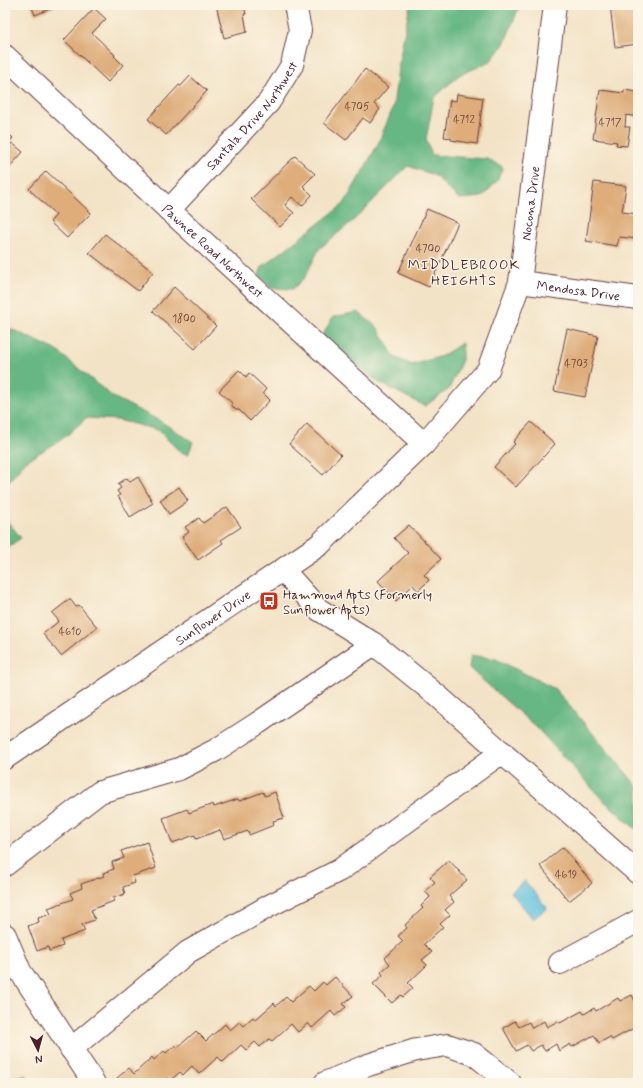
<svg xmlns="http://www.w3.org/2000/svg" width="643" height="1088" viewBox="0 0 643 1088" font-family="Mynerve,sans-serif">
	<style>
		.forest { fill: #66b783; stroke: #586b57 }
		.water { fill: #61c3df; stroke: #567185 }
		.building { fill: #dead7a }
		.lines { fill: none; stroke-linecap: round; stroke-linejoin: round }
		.minor-casing { stroke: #633c42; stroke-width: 24 }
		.minor { stroke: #fff; stroke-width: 22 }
		.labels { text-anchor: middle; stroke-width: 3; stroke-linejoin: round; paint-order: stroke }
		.number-label { font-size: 11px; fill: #6f423f }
		.street-label { font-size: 13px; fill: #4a1f2b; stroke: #fcf5e5 }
		.poi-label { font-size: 13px; fill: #4a1f2b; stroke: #fcf5e5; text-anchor: start }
		.neighbourhood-label { font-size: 14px; letter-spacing: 1px; fill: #4a1f2b; stroke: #fcf5e5 }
	</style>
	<rect width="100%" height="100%" fill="#fcf5e5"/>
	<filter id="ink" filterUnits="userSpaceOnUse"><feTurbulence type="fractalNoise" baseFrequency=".025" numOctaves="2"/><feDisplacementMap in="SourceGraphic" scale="8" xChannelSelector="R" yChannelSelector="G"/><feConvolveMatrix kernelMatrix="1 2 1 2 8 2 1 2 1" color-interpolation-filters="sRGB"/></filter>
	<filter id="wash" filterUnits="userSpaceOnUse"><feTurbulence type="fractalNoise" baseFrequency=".012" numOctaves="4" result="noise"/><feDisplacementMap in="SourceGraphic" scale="16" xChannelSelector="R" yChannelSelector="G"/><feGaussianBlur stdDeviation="0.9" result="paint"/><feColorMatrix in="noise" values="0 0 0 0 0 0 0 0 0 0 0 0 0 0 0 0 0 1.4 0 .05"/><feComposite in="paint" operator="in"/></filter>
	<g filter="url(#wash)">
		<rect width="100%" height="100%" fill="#f3e3c6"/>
		<path class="forest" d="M410 5H520L504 44 490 62 459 75 434 98 426 139 432 155 487 159 503 167 497 181 482 197 459 199 434 175 408 166 355 219 319 249 305 277 293 289 271 288 259 275 262 267 344 204 377 146 393 108 399 61Z
			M358 312 378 328 394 357 412 365 442 356 462 343V360L449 389 425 406 378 382 321 338 333 317Z
			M5 323 9 328 56 350 113 397 160 421 193 442 188 455 179 451 158 430 118 420 86 418 64 438 26 461 5 486Z
			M5 518 21 538 5 549Z
			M471 655 496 659 555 689 638 787V831L600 797 538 729 469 668Z
			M26 1075 28 1083H5V1078Z"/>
		<path class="water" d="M525 881 547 908 533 919 511 892Z"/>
		<g id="blocks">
			<path class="building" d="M31 5H54L55 7 35 15Z
				M216 5H244L246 14H244L247 32 224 38Z
				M610 5H638V44L615 47Z
				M94 8 106 19 92 33 115 55 114 56 123 65 108 82 64 40Z
				M365 69 388 87 374 104 380 109 370 123 363 118 346 140 324 123Z
				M190 76 207 91 166 135 148 119 179 85 181 86Z
				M600 90 624 93V90L638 92V117L626 115 625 127H630L627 146 616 145 617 142 593 139Z
				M457 94 483 98 477 144 451 140V138L444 137 450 100 456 101Z
				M5 131 13 138 5 146 7 148 12 143 23 152 8 169 5 167Z
				M295 156 315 174 303 186 312 195 302 206 292 197 285 205 294 213 280 227 251 199Z
				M46 171 91 213 67 238 50 222 56 215 29 189Z
				M594 182 626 186 622 212 638 214V239L619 237 617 246 586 241Z
				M427 209 458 223 429 287 398 273Z
				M105 234 153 272 138 291 89 253Z
				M174 287 216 326 195 349 153 311Z
				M567 329 598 336 585 397 554 391Z
				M239 370 246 377 249 373 266 389 263 393 270 400 250 421 239 410H236L232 406V403L219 391Z
				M531 422 555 444 516 487 494 467 515 444 513 442Z
				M307 424 341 455 323 475 289 444Z
				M138 477 153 503 130 517 118 496 120 495 117 491 121 488 118 484 127 478 130 482Z
				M179 487 188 501 169 514 160 500Z
				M227 507 241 527 221 540 223 543 198 560 182 537 189 532 185 527 199 518 203 523Z
				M409 525 441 559 424 575 429 580 418 591 413 585 396 601 378 581 408 553 394 538Z
				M70 599 76 607 79 605 97 627 61 656 43 634 59 621 52 613Z
				M263 792 265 796 275 792 284 818 273 821 274 825 249 835 248 831 224 839 220 830 196 839 195 835 172 843 163 818 187 809 189 813 213 804 214 807 238 799 239 801Z
				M147 842 156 868 133 876 135 883 123 887 125 894 113 898 114 901 91 910 95 920 82 924 85 931 61 940 63 946 49 951 48 947 37 951 28 926 39 922 38 918 51 914 48 908 73 899 70 893 82 888 81 884 104 876 103 873 114 869 112 862 124 858 121 851Z
				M563 847 592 883 569 901 540 866Z
				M449 860 467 880 449 896 454 902 445 910 450 915 440 924 443 927 424 944 432 952 422 960 427 965 408 983 413 988 403 997 401 995 392 1003 373 984 383 975 381 972 390 964 385 958 403 941 398 936 407 928 405 925 423 908 421 906 430 897 425 891 435 882 430 877Z
				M335 977 353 996 343 1004 346 1007 335 1016 331 1011 312 1028 308 1023 298 1032 291 1024 272 1041 269 1039 260 1047 255 1042 246 1050 241 1045 223 1062 218 1057 199 1074 192 1066 183 1075 180 1072 171 1080 168 1078 162 1083H122L117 1078 129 1068 134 1074 152 1057 154 1060 164 1051 166 1053 175 1045 177 1048 196 1031 206 1041 225 1024 230 1030 239 1022 243 1026 253 1017 255 1020 274 1003 276 1006 286 997 291 1002 309 986 314 991 323 982 326 985Z
				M632 995 635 1001 638 999V1029L636 1030 634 1028 612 1040 610 1037 599 1043 594 1035 572 1047 570 1044 559 1051 556 1044 545 1051 541 1045 531 1051 527 1045 516 1051 503 1028 515 1021 519 1027 529 1022 532 1028 544 1021 547 1027 558 1021 560 1023 582 1011 584 1014 594 1008 596 1011 618 998 620 1001Z"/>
		</g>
	</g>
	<g filter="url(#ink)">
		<use href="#blocks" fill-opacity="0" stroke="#633c42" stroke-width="1"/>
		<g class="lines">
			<g class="minor-casing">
				<g id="minor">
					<path id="s1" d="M5 56 169 210 424 444"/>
					<path id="s2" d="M169 210 269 102 292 65 300 30 295 5"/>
					<path id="s3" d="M520 282 638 298"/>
					<path d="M283 570 318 609 374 644 439 697 638 873"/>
					<path id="s4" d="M5 758 319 545 424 444 488 370 520 282 555 5"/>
					<path d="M5 865 100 792 179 769 216 750 258 723 374 644"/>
					<path d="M5 935 20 971 94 1083"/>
					<path d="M560 963 638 921"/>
					<path d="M71 1049 188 952 269 906 340 870 502 752"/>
					<path d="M325 1083 368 1065 416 1050 447 1045 474 1054 510 1083"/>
				</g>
			</g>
			<use href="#minor" class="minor"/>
		</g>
	</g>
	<defs>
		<g id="bus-square" transform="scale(1)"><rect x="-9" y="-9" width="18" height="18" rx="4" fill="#c8321e" stroke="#fcf5e5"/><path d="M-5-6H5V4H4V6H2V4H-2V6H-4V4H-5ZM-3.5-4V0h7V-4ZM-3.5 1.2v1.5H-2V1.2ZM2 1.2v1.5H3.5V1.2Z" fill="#fff"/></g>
	</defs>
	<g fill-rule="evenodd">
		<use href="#bus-square" x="269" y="601"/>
	</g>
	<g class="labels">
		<g class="number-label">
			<text x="357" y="110">4705</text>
			<text x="464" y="123">4712</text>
			<text x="610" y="126">4717</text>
			<text x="428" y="252">4700</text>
			<text x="184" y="322">1800</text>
			<text x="576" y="367">4703</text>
			<text x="70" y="635">4610</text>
			<text x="566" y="878">4619</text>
		</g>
		<g class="street-label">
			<text dy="5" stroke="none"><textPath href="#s2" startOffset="126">Santala Drive Northwest</textPath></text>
			<text dy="5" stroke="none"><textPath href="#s4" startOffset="796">Nocona Drive</textPath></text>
			<text dy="5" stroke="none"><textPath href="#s1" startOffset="285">Pawnee Road Northwest</textPath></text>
			<text dy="5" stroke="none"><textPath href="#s3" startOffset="59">Mendosa Drive</textPath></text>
			<text dy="5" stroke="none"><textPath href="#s4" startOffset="251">Sunflower Drive</textPath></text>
		</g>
		<g class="poi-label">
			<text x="283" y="599">Hammond Apts (Formerly<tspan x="283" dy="15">Sunflower Apts)</tspan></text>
		</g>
		<g class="neighbourhood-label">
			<text x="464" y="269">MIDDLEBROOK<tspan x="464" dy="16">HEIGHTS</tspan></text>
		</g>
	</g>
	<rect width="643" height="1088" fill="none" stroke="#fcf5e5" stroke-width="20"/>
	<g transform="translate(38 1050) rotate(174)" stroke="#fcf5e5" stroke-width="3" paint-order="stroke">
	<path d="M0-3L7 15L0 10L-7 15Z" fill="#4a1f2b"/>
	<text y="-6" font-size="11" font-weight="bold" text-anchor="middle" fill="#4a1f2b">N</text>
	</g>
</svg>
